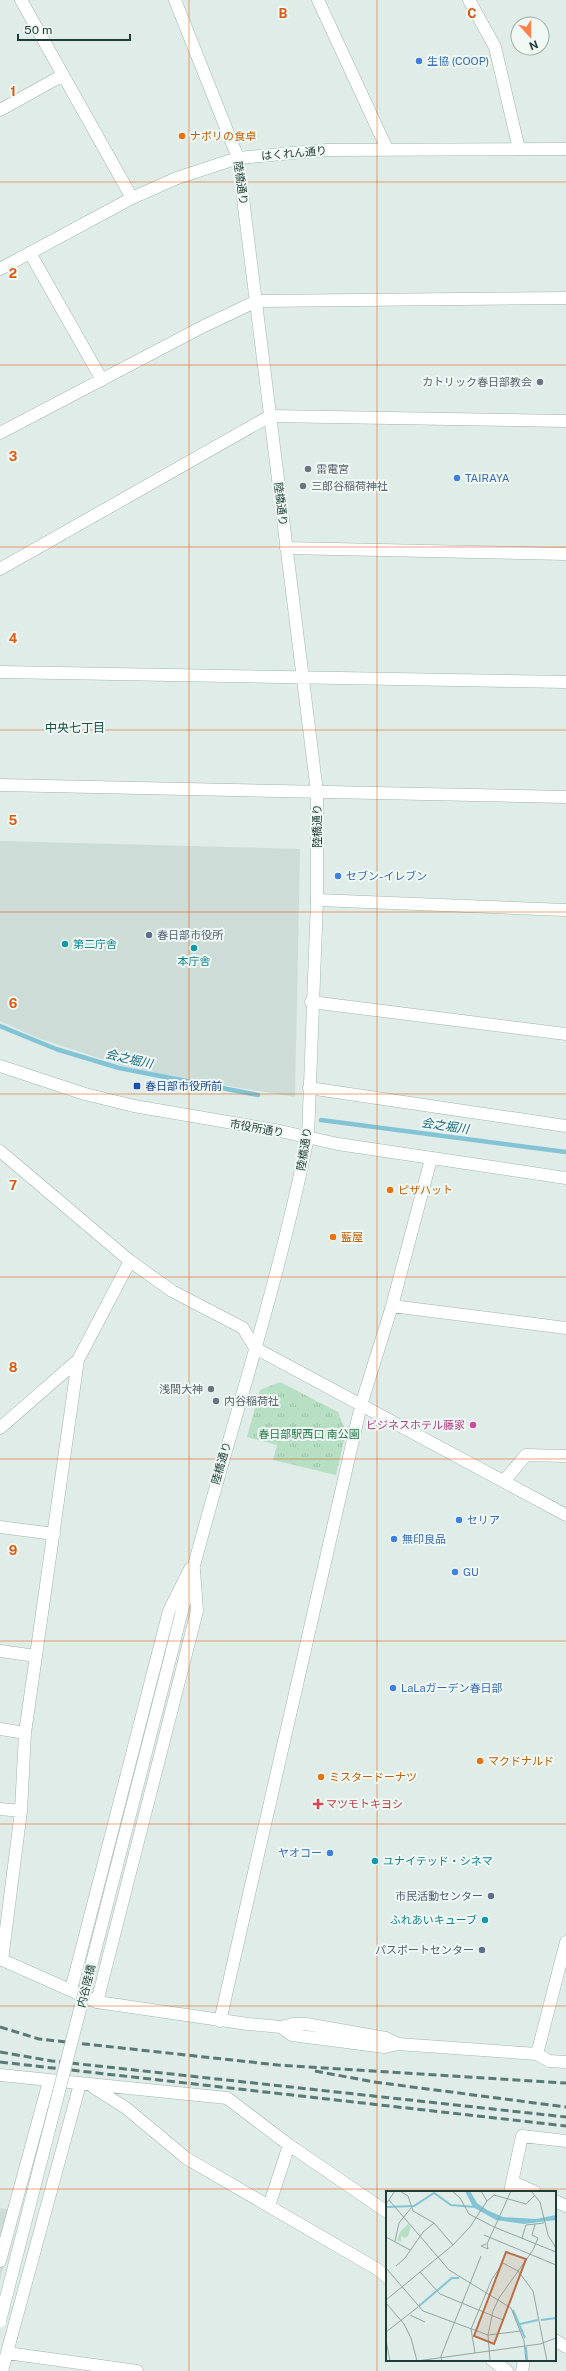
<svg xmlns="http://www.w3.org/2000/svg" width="566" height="2371" viewBox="0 0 566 2371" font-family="'Public Sans','Noto Sans JP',sans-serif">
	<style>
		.built { fill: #cddcd6 }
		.park { fill: url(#park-tufts) }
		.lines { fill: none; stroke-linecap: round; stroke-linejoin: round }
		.stream { stroke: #82c4d6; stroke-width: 4.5 }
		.street-casing { stroke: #a2b4af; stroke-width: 13 }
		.secondary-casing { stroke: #9db9b0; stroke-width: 13 }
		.street { stroke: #fff; stroke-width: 12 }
		.secondary { stroke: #fff; stroke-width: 12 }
		.rail { stroke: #597972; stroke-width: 3; stroke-dasharray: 8 4; stroke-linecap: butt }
		.secondary-bridge-casing { stroke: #9db9b0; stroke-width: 13; stroke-linecap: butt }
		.secondary-bridge { stroke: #fff; stroke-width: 12 }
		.grid { fill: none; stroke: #de580e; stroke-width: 1; stroke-opacity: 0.55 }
		.shop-dot { fill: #3f7fe0; stroke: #f0f8f4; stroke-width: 1.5 }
		.food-dot { fill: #e8710a; stroke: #f0f8f4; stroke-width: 1.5 }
		.worship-dot { fill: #6b7280; stroke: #f0f8f4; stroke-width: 1.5 }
		.service-dot { fill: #5c6f8a; stroke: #f0f8f4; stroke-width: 1.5 }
		.culture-dot { fill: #0f9aa8; stroke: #f0f8f4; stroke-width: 1.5 }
		.transit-dot { fill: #1a4fb4; stroke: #f0f8f4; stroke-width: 1.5 }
		.hotel-dot { fill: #d1479c; stroke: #f0f8f4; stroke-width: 1.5 }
		.health-dot { fill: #e0444e; stroke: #f0f8f4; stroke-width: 1.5 }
		.labels { text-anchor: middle; stroke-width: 4; stroke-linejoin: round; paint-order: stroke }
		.shop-label { font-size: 11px; fill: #366cbe; stroke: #f0f8f4; text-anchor: start }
		.food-label { font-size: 11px; fill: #c56008; stroke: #f0f8f4; text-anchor: start }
		.street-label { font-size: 11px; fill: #1f3d37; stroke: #f0f8f4 }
		.worship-label { font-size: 11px; fill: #5b616d; stroke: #f0f8f4; text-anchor: start }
		.service-label { font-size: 11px; fill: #4e5e75; stroke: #f0f8f4; text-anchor: end }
		.culture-label { font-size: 11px; fill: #0d838f; stroke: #f0f8f4; text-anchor: start }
		.transit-label { font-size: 11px; fill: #164399; stroke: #f0f8f4; text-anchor: start }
		.hotel-label { font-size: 11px; fill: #b23c85; stroke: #f0f8f4; text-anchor: end }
		.park-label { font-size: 11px; fill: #26784a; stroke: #f0f8f4 }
		.health-label { font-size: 11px; fill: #be3a42; stroke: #f0f8f4; text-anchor: start }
		.neighbourhood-label { font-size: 12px; fill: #195146; stroke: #f0f8f4 }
		.water-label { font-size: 12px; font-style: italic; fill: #14667e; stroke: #f0f8f4 }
		.inset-river { fill: none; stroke: #82c4d6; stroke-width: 2 }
		.inset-road { fill: none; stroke: #92a6a1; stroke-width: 1 }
		.view { fill: #bb6d45; fill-opacity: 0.15; stroke: #bb6d45; stroke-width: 2 }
		.inset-edge { fill: none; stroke: #1f3d37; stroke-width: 2 }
		.grid-label { font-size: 13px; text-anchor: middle; font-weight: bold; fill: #de580e; stroke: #f0f8f4; stroke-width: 4; stroke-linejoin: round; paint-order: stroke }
	</style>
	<defs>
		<pattern id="park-tufts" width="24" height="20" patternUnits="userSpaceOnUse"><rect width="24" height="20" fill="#b6dfc3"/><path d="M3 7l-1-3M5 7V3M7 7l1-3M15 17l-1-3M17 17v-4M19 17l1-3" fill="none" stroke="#9cc0a8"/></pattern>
	</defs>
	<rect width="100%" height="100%" fill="#dfece7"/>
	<path class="built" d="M0 841 300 849 295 1097 175 1077 123 1066 38 1038 0 1021Z
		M0 2208 17 2211 0 2280Z"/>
	<path class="park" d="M280 1382 338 1412 346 1432 336 1475 273 1460 277 1445 247 1437 260 1390Z"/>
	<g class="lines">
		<path class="stream" d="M0 1026 56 1049 119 1068 258 1095
			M321 1120 566 1152"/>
		<g class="street-casing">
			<path id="street" d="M21 0 132 198
				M318 0 387 149
				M469 0 495 47 519 149
				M0 110 63 75
				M30 253 102 380
				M0 433 204 326 257 301 566 298
				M286 548 566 554
				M0 569 270 416 566 421
				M0 785 566 797
				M317 900 566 910
				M311 1002 566 1034
				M309 1088 566 1126
				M0 1151 130 1261 172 1291 243 1328 255 1348 566 1515
				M392 1306 566 1328
				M0 1428 78 1360
				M504 1481 526 1455 566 1456
				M0 1527 54 1534
				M0 1651 36 1656
				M0 1729 25 1733
				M0 1809 21 1811
				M2 1960 21 1811 25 1733 78 1360 130 1261
				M71 1990 169 1611 190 1569
				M97 2002 197 1611 194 1570
				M220 2021 361 1405 392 1306 431 1159
				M537 2054 549 2061 566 2062
				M0 2075 227 2098 289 2145 387 2212
				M93 2087 126 2108 186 2158 377 2269 387 2277
				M513 2182 535 2192
				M510 2192 522 2136 566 2141
				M555 2201 566 2206
				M269 2206 289 2145
				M0 2261 49 2081
				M555 2340 566 2347
				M7 2353 137 2371
				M492 2360 507 2371
				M2 2371 80 2084
				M522 2371 524 2360"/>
		</g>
		<g class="secondary-casing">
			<path id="secondary" d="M0 269 132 198 177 178 238 158 327 150 566 149
				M0 672 566 682
				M0 1066 85 1094 134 1106 280 1131 338 1144 566 1178
				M172 1651C213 1479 273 1311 308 1137L317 900V792L238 158 175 0
				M0 1959 97 2002 248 2024 281 2027 293 2024H306L386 2038 398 2044
				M281 2027 292 2035 385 2047 398 2044 537 2054 566 1942"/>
		</g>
		<use href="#street" class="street"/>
		<use href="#secondary" class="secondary"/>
		<path class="rail" d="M0 2027 39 2039 278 2065 566 2083
			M0 2052 52 2061 566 2117
			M0 2062 566 2126
			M315 2071 374 2082 566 2107"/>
		<g class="secondary-bridge-casing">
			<path id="secondary-bridge" d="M0 2321 172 1651"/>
		</g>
		<use href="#secondary-bridge" class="secondary-bridge"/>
	</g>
	<path class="grid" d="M189 0V2371M377 0V2371M0 182H566M0 365H566M0 547H566M0 730H566M0 912H566M0 1094H566M0 1277H566M0 1459H566M0 1641H566M0 1824H566M0 2006H566M0 2189H566"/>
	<g class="shop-dot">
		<circle cx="419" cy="61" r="4"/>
		<circle cx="457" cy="478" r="4"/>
		<circle cx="338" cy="876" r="4"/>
		<circle cx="459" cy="1520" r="4"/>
		<circle cx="394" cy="1539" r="4"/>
		<circle cx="455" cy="1572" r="4"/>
		<circle cx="393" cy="1688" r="4"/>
		<circle cx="330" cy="1853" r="4"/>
	</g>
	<g class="food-dot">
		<circle cx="182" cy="136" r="4"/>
		<circle cx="390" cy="1190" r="4"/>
		<circle cx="333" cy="1237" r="4"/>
		<circle cx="480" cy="1761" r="4"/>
		<circle cx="321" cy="1777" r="4"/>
	</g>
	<g class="worship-dot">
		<circle cx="540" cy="382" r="4"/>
		<circle cx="308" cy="469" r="4"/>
		<circle cx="303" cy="486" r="4"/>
		<circle cx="211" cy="1389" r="4"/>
		<circle cx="216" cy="1401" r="4"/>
	</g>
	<g class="service-dot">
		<circle cx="149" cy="935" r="4"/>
		<circle cx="491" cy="1896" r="4"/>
		<circle cx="482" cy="1950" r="4"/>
	</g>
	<g class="culture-dot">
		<circle cx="65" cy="944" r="4"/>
		<circle cx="194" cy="948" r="4"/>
		<circle cx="375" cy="1861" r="4"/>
		<circle cx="485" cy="1920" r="4"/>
	</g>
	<rect class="transit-dot" x="133" y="1082" width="8" height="8" rx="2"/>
	<circle class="hotel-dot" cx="473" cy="1425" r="4"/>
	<path class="health-dot" d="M316 1798h4v4h4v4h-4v4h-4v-4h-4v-4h4z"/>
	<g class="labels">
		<g class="shop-label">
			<text x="427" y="65">生協 (COOP)</text>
			<text x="465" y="482">TAIRAYA</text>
			<text x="346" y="880">セブン-イレブン</text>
			<text x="467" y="1524">セリア</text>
			<text x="402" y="1543">無印良品</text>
			<text x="463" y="1576">GU</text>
			<text x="401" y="1692">LaLaガーデン春日部</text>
			<text x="322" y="1857" text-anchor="end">ヤオコー</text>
		</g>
		<g class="food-label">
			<text x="190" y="140">ナポリの食卓</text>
			<text x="398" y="1194">ピザハット</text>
			<text x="341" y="1241">藍屋</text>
			<text x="488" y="1765">マクドナルド</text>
			<text x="329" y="1781">ミスタードーナツ</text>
		</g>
		<g class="street-label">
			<text transform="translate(294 153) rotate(-5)" y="4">はくれん通り</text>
			<text transform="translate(241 183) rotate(82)" y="4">陸橋通り</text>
			<text transform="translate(281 504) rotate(83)" y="4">陸橋通り</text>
			<text transform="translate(317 826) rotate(-90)" y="4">陸橋通り</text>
			<text transform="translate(257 1128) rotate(10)" y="4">市役所通り</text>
			<text transform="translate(304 1149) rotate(-81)" y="4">陸橋通り</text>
			<text transform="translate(221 1463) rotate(-74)" y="4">陸橋通り</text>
			<text transform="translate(86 1986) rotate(-76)" y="4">内谷陸橋</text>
		</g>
		<g class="worship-label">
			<text x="532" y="386" text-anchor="end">カトリック春日部教会</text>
			<text x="316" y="473">雷電宮</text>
			<text x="311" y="490">三郎谷稲荷神社</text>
			<text x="203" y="1393" text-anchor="end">浅間大神</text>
			<text x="224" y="1405">内谷稲荷社</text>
		</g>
		<g class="service-label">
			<text x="157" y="939" text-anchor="start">春日部市役所</text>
			<text x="483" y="1900">市民活動センター</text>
			<text x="474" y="1954">パスポートセンター</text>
		</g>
		<g class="culture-label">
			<text x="73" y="948">第二庁舎</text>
			<text x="194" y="965" text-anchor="middle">本庁舎</text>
			<text x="383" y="1865">ユナイテッド・シネマ</text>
			<text x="477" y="1924" text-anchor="end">ふれあいキューブ</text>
		</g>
		<g class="transit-label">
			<text x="145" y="1090">春日部市役所前</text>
		</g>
		<g class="hotel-label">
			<text x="465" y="1429">ビジネスホテル藤家</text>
		</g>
		<g class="park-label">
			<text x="309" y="1438">春日部駅西口 南公園</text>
		</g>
		<g class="health-label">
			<text x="326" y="1808">マツモトキヨシ</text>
		</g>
		<g class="neighbourhood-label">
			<text x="75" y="732">中央七丁目</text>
		</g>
		<g class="water-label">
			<text transform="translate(129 1059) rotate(13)" y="4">会之堀川</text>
			<text transform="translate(445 1126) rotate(8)" y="4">会之堀川</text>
		</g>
	</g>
	<g transform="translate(386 2191)">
		<rect width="170" height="170" fill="#dfece7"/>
		<path d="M22 33 25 36 22 45 20 47 15 45V51L11 49 14 41Z" fill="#b6dfc3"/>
		<path d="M79 0H84L91 12 101 19 117 26 150 28 170 24V29L138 33 110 29 87 16Z" fill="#82c4d6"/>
		<path class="inset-river" d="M0 16 28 15 48 2 65 14 89 16M33 115 66 87H73M127 119 139 147M155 129 170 127M134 133 152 129M140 156 141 169"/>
		<path class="inset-road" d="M14 0 22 5 27 20 48 32 67 54M66 0 74 7 83 23 108 36 170 61M145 0 154 11 162 44 170 57M3 9 63 79 125 117 138 150 140 170M101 10 108 4 140 13 149 4M0 13 9 0M98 44 170 74M0 46 24 59M136 47 140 34 158 32M9 50 13 32 25 17M100 53 95 55 102 58 101 53M101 53 125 0M10 75 19 67 37 41 48 32M0 77 37 120 102 144 135 140M34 81 54 103 117 129M0 109 67 54 84 36 101 10 95 0M0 112 18 133 25 147 31 170M24 124 39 131M0 141 32 116M0 149 4 170M89 162 85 138 106 88 117 72 132 80 147 100 161 170M31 170 154 153 170 147M56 170 55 165 95 65M104 170 102 144 107 120 113 107 147 59 152 47 146 44 149 33"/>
		<path class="view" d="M120 61 140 68 108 153 88 145Z"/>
		<rect width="170" height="170" class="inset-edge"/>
	</g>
	<g class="grid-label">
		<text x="283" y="18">B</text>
		<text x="472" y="18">C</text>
		<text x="13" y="96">1</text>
		<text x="13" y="278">2</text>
		<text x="13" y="461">3</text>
		<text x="13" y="643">4</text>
		<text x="13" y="825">5</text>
		<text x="13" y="1008">6</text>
		<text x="13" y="1190">7</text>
		<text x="13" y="1372">8</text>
		<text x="13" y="1555">9</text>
	</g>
	<g transform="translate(530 36) rotate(159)"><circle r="19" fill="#f0f8f4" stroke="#9cada8"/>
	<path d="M0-3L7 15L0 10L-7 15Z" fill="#fe814b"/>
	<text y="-6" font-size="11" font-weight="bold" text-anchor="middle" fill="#1f3d37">N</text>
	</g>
	<path d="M18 34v6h112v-6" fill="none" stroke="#1f3d37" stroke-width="2"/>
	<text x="24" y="34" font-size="12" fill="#1f3d37" stroke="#f0f8f4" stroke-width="3" paint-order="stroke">50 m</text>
</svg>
